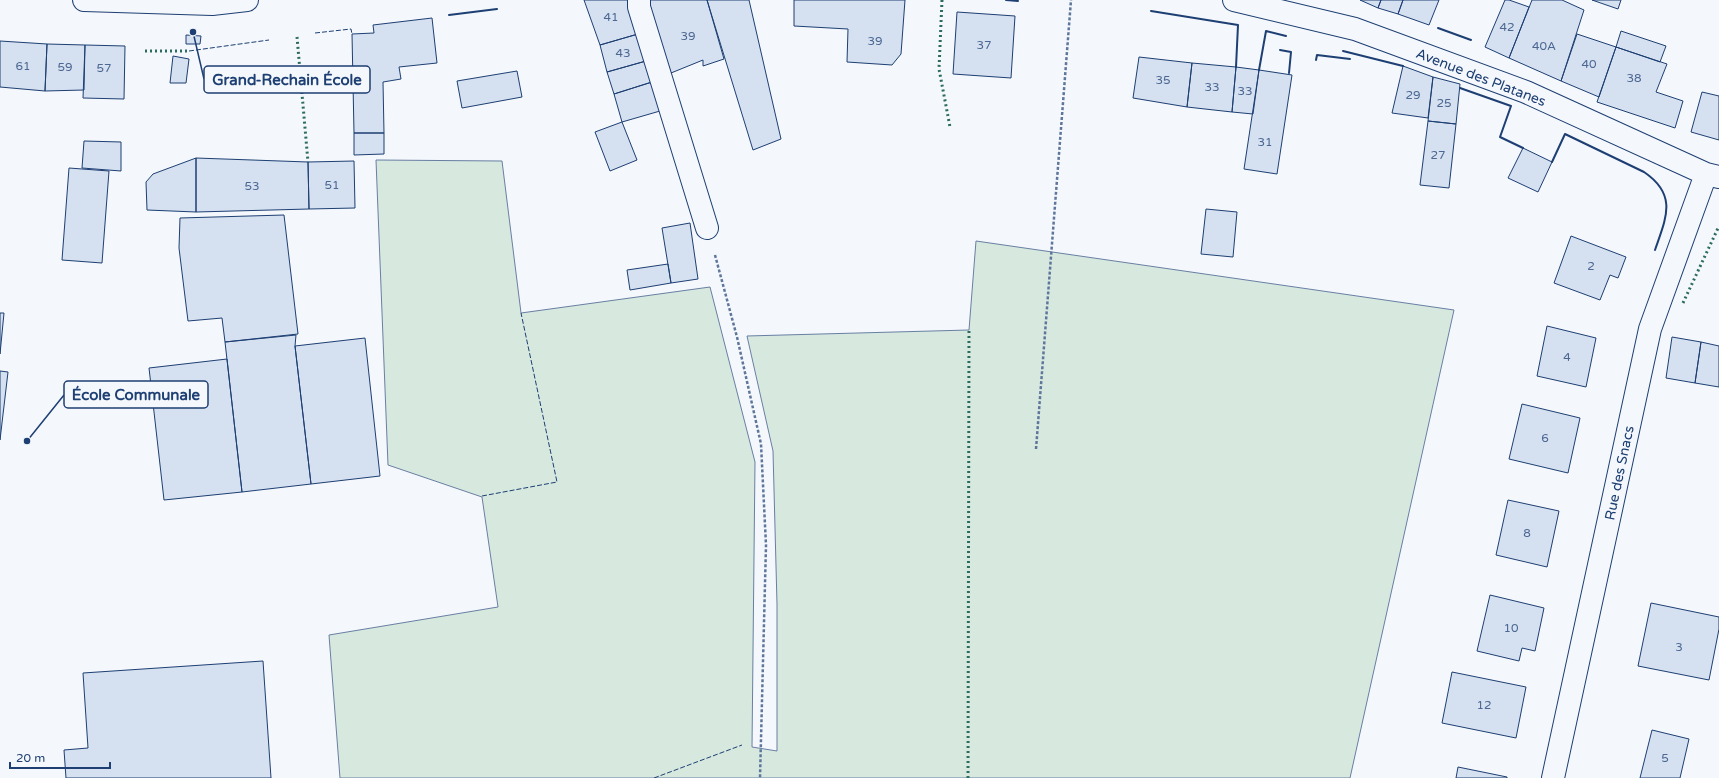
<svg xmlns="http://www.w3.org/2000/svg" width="1719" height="778" viewBox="0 0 1719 778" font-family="'Varela Round',sans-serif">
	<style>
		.green { fill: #d7e8df; stroke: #687fa3 }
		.building { fill: #d5e0f0; stroke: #1d3f73 }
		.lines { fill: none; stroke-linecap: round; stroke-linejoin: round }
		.minor-casing { stroke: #1d3f73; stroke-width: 24 }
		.path { stroke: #5e769c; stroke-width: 2.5; stroke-dasharray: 3 2; stroke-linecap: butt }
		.minor { stroke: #f4f7fb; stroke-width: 22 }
		.hedge { stroke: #2c6c60; stroke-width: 3; stroke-dasharray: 2 3; stroke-linecap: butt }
		.fence { stroke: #1d3f73; stroke-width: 1; stroke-dasharray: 5 2; stroke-linecap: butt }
		.wall { stroke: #1d3f73; stroke-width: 2 }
		.labels { text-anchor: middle; stroke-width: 3; stroke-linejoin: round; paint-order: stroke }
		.number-label { font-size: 12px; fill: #4b6792 }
		.street-label { font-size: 14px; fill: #1d3f73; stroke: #f4f7fb }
		.leader { fill: none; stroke: #1d3f73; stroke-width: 1.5 }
		.callout-dot { fill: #1d3f73; stroke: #f4f7fb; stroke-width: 1.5 }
		.callout { fill: #f4f7fb; stroke: #1d3f73; stroke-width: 1.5 }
		.callout-label { font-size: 15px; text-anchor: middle; font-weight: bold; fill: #1d3f73 }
	</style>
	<rect width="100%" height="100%" fill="#f4f7fb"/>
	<path class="green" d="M376 160 502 161 521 313 710 287 755 462 752 747 777 751V604L773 451 747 336 969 330 976 241 1454 310 1350 778H340L329 635 498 607 482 497 388 465Z"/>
	<path class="building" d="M584 0H628L638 34 600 45Z
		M650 0H707L724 59 703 66V60L671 73 651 14Z
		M707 0H749L781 139 753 150Z
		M794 0H905L901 54 892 65 847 62 848 29 794 26Z
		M1360 0H1381L1378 8Z
		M1381 0H1403L1398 14 1378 8Z
		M1403 0H1439L1429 25 1398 14Z
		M1505 0H1509L1529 7 1509 58 1485 47Z
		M1532 0H1562L1584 10 1561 81 1509 58Z
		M1592 0H1621L1618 9Z
		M957 12 1015 16 1011 78 953 74Z
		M432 18 437 63 399 67 401 79 383 82 384 133H354L352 34 374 33 373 25Z
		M1621 31 1666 46 1660 62 1616 47Z
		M638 34 646 61 607 72 600 45Z
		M1577 34 1616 47 1599 97 1561 81Z
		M186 35 201 36 200 44H186Z
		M0 41 47 44 45 91 0 87Z
		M47 44 85 45 84 90 45 91Z
		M85 45 125 46 124 99 83 98Z
		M1616 47 1667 64 1656 92 1683 101 1675 128 1597 102Z
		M173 56 189 59 186 83H170Z
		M1139 57 1192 63 1187 107 1133 98Z
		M646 61 652 82 614 94 607 72Z
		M1192 63 1236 67 1232 112 1187 107Z
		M1403 66 1433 77 1428 118 1392 113Z
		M1236 67 1259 70 1253 114 1232 112Z
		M1259 70 1292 75 1277 174 1244 169Z
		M517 71 522 97 462 108 457 81Z
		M1433 77 1460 84 1456 124 1428 121Z
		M652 82 660 111 622 122 614 94Z
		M1702 92 1719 96V140L1691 132Z
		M1428 121 1456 124 1449 188 1420 185Z
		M622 122 637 160 610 171 595 132Z
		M354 133H384V154L354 155Z
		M84 141 121 142V171L82 168Z
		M1523 148 1552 162 1538 192 1508 178Z
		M196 158 308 162 309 209 196 212Z
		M196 158V212L147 210 146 182 153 174Z
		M354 161 355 208 309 209 308 162Z
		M69 168 109 171 102 263 62 260Z
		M1206 209 1237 212 1233 257 1201 254Z
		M284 215 298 334 225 342 222 318 188 321 179 248 180 218Z
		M690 223 698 279 671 283 662 228Z
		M1571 236 1626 257 1618 278 1610 275 1600 300 1554 283Z
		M668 264 671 283 630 290 627 270Z
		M0 313H4L0 354Z
		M1547 326 1596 338 1586 387 1537 376Z
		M296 335 295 346 311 484 242 492 225 342Z
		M1672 337 1701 342 1695 383 1666 378Z
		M365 338 380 476 311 484 295 346Z
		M1701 342 1719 346V387L1695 383Z
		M227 359 242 492 164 500 149 368Z
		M0 371 8 372 0 440Z
		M1522 404 1580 418 1568 473 1509 459Z
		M1508 500 1559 511 1547 567 1496 555Z
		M1490 595 1544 608 1535 651 1522 648 1519 661 1477 651Z
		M1651 603 1719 617V629L1709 680 1638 666Z
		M263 661 271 778H66L64 750 88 748 83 673Z
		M1452 672 1526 687 1516 738 1442 723Z
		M1652 730 1689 739 1680 778H1640Z
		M1458 767 1507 777V778H1456Z"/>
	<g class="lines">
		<g class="minor-casing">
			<path id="minor" d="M84 0 212 4 247 0
				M639 0V7L707 228
				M1234 0 1355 29 1526 92 1706 174 1719 177
				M1553 778 1650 329 1706 174"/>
		</g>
		<path class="path" d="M715 255 737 337 761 444 766 545 760 778
			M1036 449 1071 0"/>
		<use href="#minor" class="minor"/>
		<path class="hedge" d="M942 0 939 69 950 127
			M297 37 308 162
			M145 51H189
			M1683 303 1719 226
			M968 778 969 330"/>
		<path class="fence" d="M315 33 351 29 352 34
			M189 51 269 40
			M482 496 557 482 521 313
			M654 778 742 745"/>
		<path class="wall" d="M1006 0 1018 1
			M1151 11 1238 25 1236 67
			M449 15 497 9
			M1438 28 1471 40
			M1280 50 1291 52 1289 73
			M1343 51 1403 66
			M1316 60 1317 55 1350 59
			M1259 70 1266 31 1286 36
			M1460 88 1511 106 1500 137 1523 148
			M1552 162 1565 134 1644 172C1678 195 1666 218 1655 250"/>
	</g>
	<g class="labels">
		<g class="number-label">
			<text x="611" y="21">41</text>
			<text x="1507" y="31">42</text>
			<text x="688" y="40">39</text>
			<text x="875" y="45">39</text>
			<text x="984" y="49">37</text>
			<text x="1544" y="50">40A</text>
			<text x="623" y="57">43</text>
			<text x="1589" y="68">40</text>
			<text x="23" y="70">61</text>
			<text x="65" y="71">59</text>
			<text x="104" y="72">57</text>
			<text x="1634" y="82">38</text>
			<text x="1163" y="84">35</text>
			<text x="1212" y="91">33</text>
			<text x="1245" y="95">33</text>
			<text x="1413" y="99">29</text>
			<text x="1444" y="107">25</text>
			<text x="1265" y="146">31</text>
			<text x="1438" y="159">27</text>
			<text x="332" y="189">51</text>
			<text x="252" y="190">53</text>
			<text x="1591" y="270">2</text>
			<text x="1567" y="361">4</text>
			<text x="1545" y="442">6</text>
			<text x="1527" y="537">8</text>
			<text x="1511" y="632">10</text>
			<text x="1679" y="651">3</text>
			<text x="1484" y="709">12</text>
			<text x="1665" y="762">5</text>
		</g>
		<g class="street-label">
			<text transform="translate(1481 77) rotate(21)" y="5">Avenue des Platanes</text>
			<text transform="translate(1619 473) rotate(-78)" y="5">Rue des Snacs</text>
		</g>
	</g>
	<path class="leader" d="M193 32L204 79M27 441L64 395"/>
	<g class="callout-dot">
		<circle cx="193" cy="32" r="4"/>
		<circle cx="27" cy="441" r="4"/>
	</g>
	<g class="callout">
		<rect x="204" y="66" width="166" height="27" rx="4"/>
		<rect x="64" y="381" width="144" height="27" rx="4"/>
	</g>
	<g class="callout-label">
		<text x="287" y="85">Grand-Rechain École</text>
		<text x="136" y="400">École Communale</text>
	</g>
	<path d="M10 762v6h100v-6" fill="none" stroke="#1d3f73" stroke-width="2"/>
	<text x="16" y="762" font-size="12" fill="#1d3f73" stroke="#f4f7fb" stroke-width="3" paint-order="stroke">20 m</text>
</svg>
